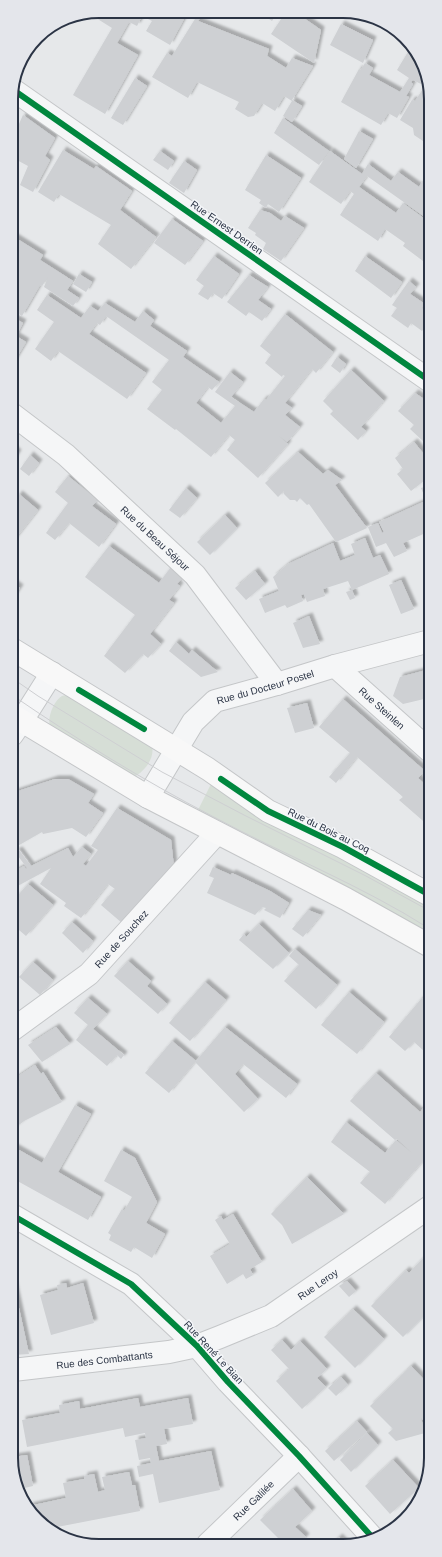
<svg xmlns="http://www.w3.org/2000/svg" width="442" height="1557" viewBox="0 0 442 1557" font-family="Arial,sans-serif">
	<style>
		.green { fill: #d6ded6 }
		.building { fill: #ced0d3; filter: url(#shadow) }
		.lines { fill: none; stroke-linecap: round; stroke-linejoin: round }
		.street-casing { stroke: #c4c6c8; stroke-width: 24 }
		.secondary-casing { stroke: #c4c6c8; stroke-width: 24 }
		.street { stroke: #f5f6f7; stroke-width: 22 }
		.secondary { stroke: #f8f8f8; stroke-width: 22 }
		.tram { stroke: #cecfd2; stroke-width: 1 }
		.cycleway-casing { stroke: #f4f6f9; stroke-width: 8 }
		.cycleway { stroke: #00873e; stroke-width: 6 }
		.labels { text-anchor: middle; stroke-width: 3; stroke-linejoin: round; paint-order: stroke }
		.street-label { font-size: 10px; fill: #2b3445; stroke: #f4f6f9 }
		.rim { fill: none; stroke: #2b3445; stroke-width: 2 }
	</style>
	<defs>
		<filter id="shadow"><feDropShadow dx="3.5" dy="-3.5" stdDeviation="1" flood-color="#0004"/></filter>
	</defs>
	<rect width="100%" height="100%" fill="#e6e8ea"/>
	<path class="green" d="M69 695 152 747C155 758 144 772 134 777L50 726C47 718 54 700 62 696 64 695 67 695 69 695Z
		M212 782 430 904V937L196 814Z"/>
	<path class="building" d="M99 11H171L184 19 170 45 146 31 152 21 142 16 137 26 129 22 117 43 138 55 105 114 73 95 112 28 88 13Z
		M183 12H196L203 14 198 21 269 49 267 56 286 68 292 58 313 66 292 100 302 106 292 122 283 116 292 101 284 96 275 111 262 103 254 116 248 117 235 109 239 102 197 82 188 98 152 77 167 53 172 56 195 19 181 14Z
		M259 12H278L272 21Z
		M286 12H295L321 30 314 63 271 34Z
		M340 13H349L346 17Z
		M341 24 373 40 363 63 330 45Z
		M411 47 429 82V138L423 141 414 135 413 128 400 120 412 100 415 101 425 86 413 80 411 82 413 84 406 96 409 97 397 118 388 113 381 125 341 102 359 69 361 70 365 63 373 68 369 75 400 92 409 78 397 70Z
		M135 78 147 86 123 125 111 118Z
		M23 115 55 138 45 156 50 160 33 192 20 185 28 166 15 159 11 169V142Z
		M283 118 329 151 319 165 274 133Z
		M359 131 373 139 356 168 344 159Z
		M63 150 94 169 96 166 132 191 120 210 156 237 131 269 98 244 111 225 59 194 54 202 38 192Z
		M160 151 174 161 168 170 153 160Z
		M330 151 362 174 368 164 391 181 398 172 419 187 429 170V220L367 176 359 187 396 213 403 203 429 222 430 251 423 261 403 246 405 243 385 229 378 241 340 215 354 194 350 191 341 204 309 182Z
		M266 155 301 178 279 212 268 204 266 208 259 203 261 200 245 190Z
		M184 161 197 170 184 193 169 183Z
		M260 210 270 213 281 221 285 216 304 228 281 261 263 249 266 243 255 235 256 233 248 228Z
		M172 219 203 241 185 265 154 243Z
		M11 235 43 255 40 260 73 281 67 290 79 298 73 306 44 287 48 277 42 286 40 285 22 316 11 310 18 296 11 292V258L14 254 11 253Z
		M214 256 239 274 222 299 213 293 208 300 198 294 204 286 196 280Z
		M365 256 402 282 391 298 355 271Z
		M79 274 92 282 86 292 73 284Z
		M249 275 268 287 258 300 271 309 262 321 249 312 246 316 227 302Z
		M409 281 416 287 410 294 425 304 422 308 430 314V321L422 331 411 323 408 328 391 316 397 308 392 305Z
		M47 295 81 318 90 306 98 311 105 303 135 322 143 311 154 320 150 326 187 351 183 357 219 382 212 390 208 387 196 403 221 423 235 406 215 392 230 372 243 382 231 397 254 412 264 399 266 400 285 376 283 375 282 377 265 363 271 355 260 346 285 314 333 352 316 373 312 369 285 403 292 408 285 415 300 427 287 442 279 436 288 444 258 478 227 450 235 440 229 435 211 457 176 429 175 430 147 409 162 390 152 382 169 360 106 316 100 325 97 323 89 334 146 373 127 399 58 351 51 361 35 349 54 322 37 310Z
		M14 318 23 323 16 336 26 342 11 367V322Z
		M337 357 346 364 340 373 331 366Z
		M351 370 384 401 361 427 366 431 358 440 330 414 333 411 323 401Z
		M415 393 430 403V415L428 417 430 418V436L424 442 410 429 414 425 398 411Z
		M414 442 423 453 430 447V476L411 491 397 474 403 469 395 458Z
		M12 448 18 453 12 463Z
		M298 452 323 474 328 470 342 480 335 485 367 528 336 542 309 504 307 505 300 498 297 502 295 500H290L284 494V491L278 497 265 483Z
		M30 455 39 463 29 476 20 469Z
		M68 476 98 500 92 506 116 524 99 547 69 523 55 540 46 533 68 503 55 492Z
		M430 482V499L426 500 421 488 427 486 426 484Z
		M186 488 197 498 180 518 169 510Z
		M19 494 38 510 12 543V504Z
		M423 502 430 518V531L403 543 407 551 394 557 386 543 376 547 368 527 378 523 382 533 384 532 379 522Z
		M225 515 237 528 210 555 197 542Z
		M365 538 373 558 380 555 389 574 352 590 348 581 323 589 325 596 307 602 304 594 301 595 303 601 287 608 285 605 265 613 259 599 279 591 273 577 288 564 333 543 340 561 355 555 351 544Z
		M109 546 159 583 171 567 182 578 177 584 180 586 169 600 174 603 150 634 161 644 148 658 143 654 125 673 104 656 135 615 85 577Z
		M255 571 265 584 246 600 235 588Z
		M401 580 414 609 401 614 389 585Z
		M12 582 20 588 12 600Z
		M352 590 355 598 350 600 346 592Z
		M309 616 320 644 303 648 293 623Z
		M176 642 189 654 192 650 218 672 201 677 169 651Z
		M430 669V699L425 701 424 699 403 704 393 696 400 677Z
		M343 699 425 771 418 778 430 789V827L399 800 403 797 357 757 336 783 329 777 350 753 319 727Z
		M307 703 314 728 295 733 287 708Z
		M55 779H68L94 794 88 803 103 813 86 837 72 828 43 834 42 832 14 848 12 845V793Z
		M117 808 171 840 174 867 122 923 101 905 115 889 108 884 81 918 64 906 66 903 40 884 51 868 12 889V873L24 866 26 869 27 868 15 852 19 850 31 866 68 848 73 857 82 847 91 854 83 864 86 866 98 850 91 846Z
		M213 867 231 875 232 873 270 891 289 903 280 918 264 910 266 908 262 907 255 915 207 893 214 878 209 876Z
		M28 884 53 905 26 936 12 924V902Z
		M308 910 321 915 303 937 292 929Z
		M72 922 93 941 83 953 62 933Z
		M259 924 289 953 273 969 239 940 244 934 246 937Z
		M295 949 337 985 316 1009 284 981 299 965 289 956Z
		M128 961 151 981 147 986 167 1004 158 1014 114 976Z
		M33 962 53 980 40 995 19 977Z
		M205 982 226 1000 190 1041 169 1023Z
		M349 992 384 1022 357 1054 321 1025Z
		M88 998 107 1014 93 1029 124 1055 121 1059 117 1055 107 1066 76 1040 88 1025 74 1013Z
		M422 998 430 1005V1044L424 1051 414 1042 405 1051 389 1037Z
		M56 1027 70 1044 42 1062 28 1045Z
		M225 1027 297 1084 286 1098 243 1064 235 1074 258 1099 244 1112 195 1062 169 1093 145 1073 172 1041 196 1061Z
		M430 1051V1065L423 1059Z
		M35 1065 41 1074 43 1072 62 1102 24 1121 12 1130V1115L18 1111 12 1102V1093L20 1088 14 1079Z
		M376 1073 420 1112 430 1100V1131L423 1139 430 1145 431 1167 423 1161 385 1204 360 1183 370 1172 331 1142 346 1122 385 1153 396 1140 412 1153 397 1139 395 1140 350 1101Z
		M75 1105 91 1114 58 1172 101 1197 88 1220 12 1178V1146L42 1163Z
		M121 1150 135 1158 157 1202 146 1223 165 1234 152 1258 134 1247 131 1252 109 1240 111 1235 108 1233 122 1209 124 1211 132 1197 104 1181Z
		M307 1177 344 1214 292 1244 282 1225 271 1214Z
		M233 1214 262 1262 250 1269 253 1275 246 1279 243 1274 227 1284 210 1256 230 1244 215 1220 221 1216 223 1220Z
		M431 1250V1309L403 1337 371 1306 406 1270 409 1273Z
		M347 1281 356 1291 349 1297 339 1286Z
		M66 1283 67 1288 83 1283 94 1323 51 1335 40 1295 58 1290 57 1285Z
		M12 1285H14L29 1354 13 1355Z
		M353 1309 384 1339 355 1368 324 1337Z
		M282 1340 291 1350 300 1341 327 1369 317 1378 326 1387 302 1409 276 1381 289 1369 271 1350Z
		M411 1366 431 1387V1413L423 1420 421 1418 425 1433 396 1441 388 1433 393 1429 370 1406Z
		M341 1377 348 1385 336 1396 328 1388Z
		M138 1398 140 1407 188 1398 193 1424 164 1429 167 1444 156 1446 159 1461 211 1451 220 1490 159 1503 153 1474 139 1477 137 1466 151 1463 150 1458 139 1460 135 1440 146 1438 145 1433 125 1437 123 1428 27 1447 22 1420 60 1413 59 1405 79 1401 80 1409Z
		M357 1421 367 1432 334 1461 325 1451Z
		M367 1433 378 1445 351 1472 340 1460Z
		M27 1455 33 1486 20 1489 13 1475V1457Z
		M393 1460 419 1488 390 1514 365 1486Z
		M129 1472 132 1485H135L140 1511 52 1528 37 1520 29 1506 66 1498 63 1483 84 1479V1476L94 1474 98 1492 105 1490 102 1477Z
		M293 1489 312 1511 295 1527 306 1537 299 1544H284L260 1520Z
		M339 1537 346 1544H332Z"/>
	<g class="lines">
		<g class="street-casing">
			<g id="street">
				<path d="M12 89 430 381"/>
				<path id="s1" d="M12 414 66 455 195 575 277 684"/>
				<path id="s2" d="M335 666 430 751"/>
				<path d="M12 735 21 722 52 673"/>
				<path id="s3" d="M148 797 193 722 215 701 277 684 335 666 430 641"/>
				<path id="s4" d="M12 1030 89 974 217 833"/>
				<path d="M12 1215 131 1284 197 1346 228 1382 299 1456 372 1537"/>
				<path id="s5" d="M13 1370 169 1352 197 1346 220 1337 271 1316 431 1206"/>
				<path id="s6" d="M208 1544 299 1456"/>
			</g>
		</g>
		<g class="secondary-casing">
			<path id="secondary" d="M12 649 208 769 268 811 343 847 430 895
				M12 715 148 797 346 899 430 946"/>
		</g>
		<use href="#street" class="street"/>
		<use href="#secondary" class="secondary"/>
		<path class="tram" d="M12 678 38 696 162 772 244 815 366 876 430 911
			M12 695C76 739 143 780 212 816 284 855 361 885 430 929"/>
		<g class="cycleway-casing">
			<path id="cycleway" d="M12 89 430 381
				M79 690 144 729
				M221 779 268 811 343 847 430 895
				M12 1215 131 1284 197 1346 228 1382 299 1456 372 1537"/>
		</g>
		<use href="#cycleway" class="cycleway"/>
	</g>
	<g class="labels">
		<g class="street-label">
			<text transform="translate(227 227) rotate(35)" y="4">Rue Ernest Derrien</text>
			<text dy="4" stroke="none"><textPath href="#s1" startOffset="190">Rue du Beau Séjour</textPath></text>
			<text dy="4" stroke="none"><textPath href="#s3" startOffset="170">Rue du Docteur Postel</textPath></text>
			<text dy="4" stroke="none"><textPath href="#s2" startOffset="63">Rue Steinlen</textPath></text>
			<text transform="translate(329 830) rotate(26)" y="4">Rue du Bois au Coq</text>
			<text dy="4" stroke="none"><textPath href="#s4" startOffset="143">Rue de Souchez</textPath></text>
			<text dy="4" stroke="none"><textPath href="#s5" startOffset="322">Rue Leroy</textPath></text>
			<text transform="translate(214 1352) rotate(47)" y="4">Rue René Le Bian</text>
			<text dy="4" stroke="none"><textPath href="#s5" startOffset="92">Rue des Combattants</textPath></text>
			<text dy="4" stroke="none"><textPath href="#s6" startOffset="63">Rue Galilée</textPath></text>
		</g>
	</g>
	<path d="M0 0H442V1557H0ZM99 18H343A81 81 0 0 1 424 99V1458A81 81 0 0 1 343 1539H99A81 81 0 0 1 18 1458V99A81 81 0 0 1 99 18Z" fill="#e4e6eb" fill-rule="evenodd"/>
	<path class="rim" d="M99 18H343A81 81 0 0 1 424 99V1458A81 81 0 0 1 343 1539H99A81 81 0 0 1 18 1458V99A81 81 0 0 1 99 18Z"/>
</svg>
